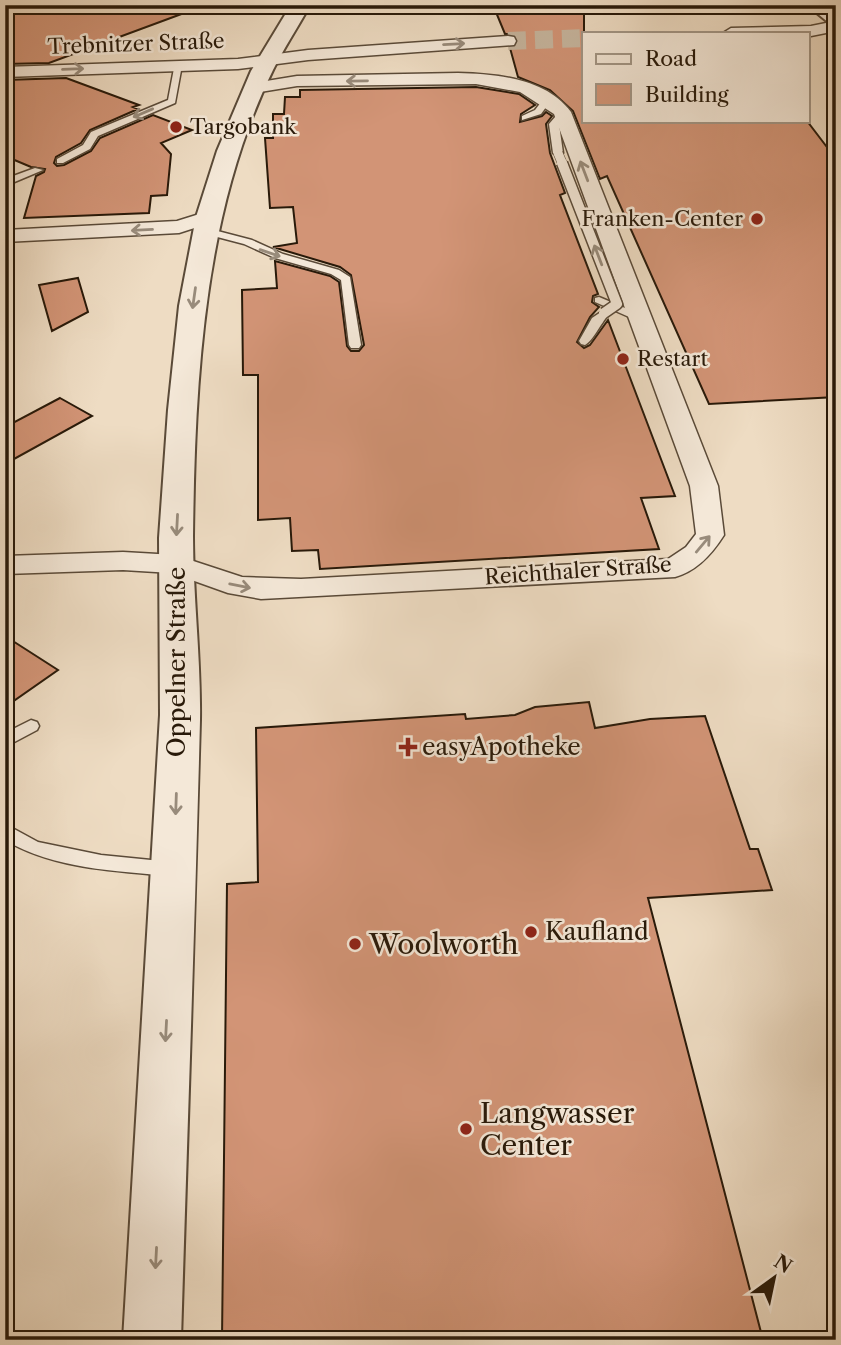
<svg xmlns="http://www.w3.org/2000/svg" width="841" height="1345" viewBox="0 0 841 1345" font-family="'Libre Caslon Text',serif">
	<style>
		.building { fill: #d29476; stroke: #281909; stroke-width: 2 }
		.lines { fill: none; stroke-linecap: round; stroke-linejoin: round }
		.minor-tunnel { stroke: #c6b59e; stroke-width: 18; stroke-dasharray: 18 9; stroke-linecap: butt }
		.service-casing { stroke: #5a4a38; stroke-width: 3 }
		.minor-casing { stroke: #5a4a38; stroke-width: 3 }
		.tertiary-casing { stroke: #5a4a38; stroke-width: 4 }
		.service { fill: #f4e8d8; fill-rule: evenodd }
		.minor { fill: #f4e8d8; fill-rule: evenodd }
		.tertiary { fill: #f4e8d8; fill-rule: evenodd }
		.service-bridge-far1-casing { stroke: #5a4a38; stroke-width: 10; stroke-linecap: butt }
		.service-bridge-casing { stroke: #5a4a38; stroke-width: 13; stroke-linecap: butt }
		.service-bridge-far1 { stroke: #f4e8d8; stroke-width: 9 }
		.service-bridge { stroke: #f4e8d8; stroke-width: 10 }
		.oneway { stroke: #988b7b }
		.poi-dot { fill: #8f2418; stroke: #f4e8d8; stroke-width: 2.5 }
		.labels { text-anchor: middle; stroke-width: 5; stroke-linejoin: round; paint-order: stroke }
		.far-street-label { font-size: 21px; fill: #281909; stroke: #f4e8d8 }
		.far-poi-label { font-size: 21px; fill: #281909; stroke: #f4e8d8; text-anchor: start }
		.street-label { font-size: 24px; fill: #281909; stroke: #f4e8d8 }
		.poi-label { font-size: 24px; fill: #281909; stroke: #f4e8d8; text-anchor: start }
		.near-poi-label { font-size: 28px; fill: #281909; stroke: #f4e8d8; text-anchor: start }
	</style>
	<rect width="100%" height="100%" fill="#eedcc3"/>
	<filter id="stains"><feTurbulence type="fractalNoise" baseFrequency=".00286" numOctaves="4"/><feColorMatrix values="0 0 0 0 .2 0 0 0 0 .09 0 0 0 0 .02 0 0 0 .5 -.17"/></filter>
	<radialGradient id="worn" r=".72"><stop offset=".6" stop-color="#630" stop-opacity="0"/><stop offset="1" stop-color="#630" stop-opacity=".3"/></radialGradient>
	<path class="building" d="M46 5H195V9L49 63 5 64V8L21 14Z
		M493 5H584V121H807L836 159V397L709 404 607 176 600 179 573 111 550 90 518 77 510 48 516 46 518 40 514 34H505Z
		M66 78 139 105 133 107 138 109 90 130 81 143 56 157 54 163 57 166 64 165 91 151 100 138 153 115 192 130 161 143 171 154 167 195 151 196 149 213 24 218 36 176 44 172 45 169 31 167 5 156V80Z
		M476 87 519 94 535 105 521 114 520 122 542 116 546 112 552 116 546 124 550 153 565 193 560 195 598 294 593 296 592 302 599 307 590 317 577 342 584 348 590 345 608 320 675 496 641 498 659 549 320 569 318 550 292 551 290 518 258 520V375H243L242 290 277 288 275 261 330 276 339 282 347 346 351 351H359L364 345 351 275 340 267 273 247 297 243 293 207 270 208 265 138H273V114H284L285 97H300V90Z
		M78 278 88 312 52 331 39 285Z
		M60 398 92 416 5 464V427Z
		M5 636 58 670 5 707Z
		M589 702 595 728 650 719 705 716 750 849H758L772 890 648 898 763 1340H222L227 884 258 882 256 728 465 714 466 719 515 715 535 707Z"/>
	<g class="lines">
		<path class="minor-tunnel" d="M508 41 584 38"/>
		<g class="service-casing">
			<path id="service" d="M175 63 182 65 175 103 98 136 90 149 63 163H57V159L83 145 91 132 168 100Z
				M545 97 552 99 541 114 522 120V116L535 110Z
				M562 109 567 112 559 124 563 153 558 156 553 153 549 124Z
				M35 168 43 170 5 186V179Z
				M206 228 252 240 283 254 339 270 350 277 361 345 359 348H351L349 345 341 280 331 274 275 258 244 244 202 233 201 231Z
				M599 297 644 316 646 318 640 321 636 320 595 302V298Z
				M604 310 610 313C602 321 593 341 585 345L581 344 579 341 592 318Z
				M31 720 37 722 39 726 37 730 5 747V733Z
				M5 824 38 842 101 855 171 862 177 864 180 869 177 874 171 876C115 871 54 869 5 840Z"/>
		</g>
		<g class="minor-casing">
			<path id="minor" d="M836 21V31L811 36H808V33H723L731 28 811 26Z
				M508 36 514 37 516 41 514 45 308 60 238 69 5 77V67L238 59 308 50Z
				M458 73C496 74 546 78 571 112L718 486 724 535C712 554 697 571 675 577L261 599 228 593 172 573 123 570 5 574V556L123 552 175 555 242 577 301 579 668 559 686 547 696 534 690 486 554 114 520 92 476 84 297 86 254 93 245 88 248 84 297 76Z
				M209 211 216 213 219 217 216 221 179 233 5 242V230L177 221Z"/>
		</g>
		<g class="tertiary-casing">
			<path id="tertiary" d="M291 5H310C298 27 284 48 273 70 203 212 195 381 193 536 193 598 201 659 200 720 195 927 187 1133 181 1340H123L160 715 159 538 168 410 179 306 196 217 217 151 251 71Z
				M807 5H829L836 10V25L829 23Z"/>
		</g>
		<use href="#service" class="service"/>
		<use href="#minor" class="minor"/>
		<use href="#tertiary" class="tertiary"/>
		<g class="service-bridge-far1-casing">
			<path id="service-bridge-far1" d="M558 153 563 165"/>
		</g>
		<g class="service-bridge-casing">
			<path id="service-bridge" d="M562 163 617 304 604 313"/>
		</g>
		<use href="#service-bridge-far1" class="service-bridge-far1"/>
		<use href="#service-bridge" class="service-bridge"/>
	</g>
	<defs><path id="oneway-shaft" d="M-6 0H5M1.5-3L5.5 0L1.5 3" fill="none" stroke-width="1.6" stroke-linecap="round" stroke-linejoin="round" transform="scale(1.75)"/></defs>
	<g class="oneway">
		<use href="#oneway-shaft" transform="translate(454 44) rotate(-3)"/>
		<use href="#oneway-shaft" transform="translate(73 69) rotate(-2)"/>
		<use href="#oneway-shaft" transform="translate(357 81) rotate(179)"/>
		<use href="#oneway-shaft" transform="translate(143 113) rotate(157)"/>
		<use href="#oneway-shaft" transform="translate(584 171) rotate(-111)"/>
		<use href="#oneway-shaft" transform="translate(142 230) rotate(177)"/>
		<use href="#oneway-shaft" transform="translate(270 253) rotate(19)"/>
		<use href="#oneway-shaft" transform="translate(598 255) rotate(-111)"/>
		<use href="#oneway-shaft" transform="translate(194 298) rotate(98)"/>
		<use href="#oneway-shaft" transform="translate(177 525) rotate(93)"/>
		<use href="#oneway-shaft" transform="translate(703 544) rotate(-50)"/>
		<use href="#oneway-shaft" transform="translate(240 586) rotate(11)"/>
		<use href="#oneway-shaft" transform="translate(176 804) rotate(92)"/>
		<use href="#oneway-shaft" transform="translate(166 1031) rotate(93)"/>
		<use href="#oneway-shaft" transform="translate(156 1258) rotate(93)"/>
	</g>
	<g class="poi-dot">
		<circle cx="176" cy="127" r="7"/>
		<circle cx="757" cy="219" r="7"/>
		<circle cx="623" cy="359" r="7"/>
		<path d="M404.5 736.5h7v7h7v7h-7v7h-7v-7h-7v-7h7z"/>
		<circle cx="531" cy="932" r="7"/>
		<circle cx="355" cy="944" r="7"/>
		<circle cx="466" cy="1129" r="7"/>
	</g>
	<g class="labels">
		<g class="far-street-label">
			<text transform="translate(136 44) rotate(-2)" y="7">Trebnitzer Straße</text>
			<text transform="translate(578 571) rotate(-4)" y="7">Reichthaler Straße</text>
		</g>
		<g class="far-poi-label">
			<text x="190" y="134">Targobank</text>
			<text x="743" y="226" text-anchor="end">Franken-Center</text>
			<text x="637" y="366">Restart</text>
		</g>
		<g class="street-label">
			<text transform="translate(177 662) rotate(-90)" y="8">Oppelner Straße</text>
		</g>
		<g class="poi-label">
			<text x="422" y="755">easyApotheke</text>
			<text x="545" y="940">Kaufland</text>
		</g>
		<g class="near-poi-label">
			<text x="369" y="954">Woolworth</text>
			<text x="480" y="1123">Langwasser<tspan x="480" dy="32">Center</tspan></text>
		</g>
	</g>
	<rect width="841" height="1345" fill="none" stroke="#eedcc3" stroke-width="28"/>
	<rect x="7" y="7" width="827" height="1331" fill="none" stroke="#281909" stroke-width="3.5"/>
	<rect x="14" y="14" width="813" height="1317" fill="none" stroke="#281909" stroke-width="2"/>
	<rect x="582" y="32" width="228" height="91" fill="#f4e8d8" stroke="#a29585" stroke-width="2"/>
	<rect x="596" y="54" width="35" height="10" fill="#f4e8d8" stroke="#a29585" stroke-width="2"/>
	<text x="645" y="66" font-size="21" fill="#281909">Road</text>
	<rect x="596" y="84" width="35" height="21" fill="#d29476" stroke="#a29585" stroke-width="2"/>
	<text x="645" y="102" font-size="21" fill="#281909">Building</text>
	<g transform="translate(774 1278) rotate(33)" stroke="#f4e8d8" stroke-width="5" paint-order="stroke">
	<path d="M0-5L12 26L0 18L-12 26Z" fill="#281909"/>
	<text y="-10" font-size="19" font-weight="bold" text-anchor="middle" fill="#281909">N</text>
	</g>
	<rect width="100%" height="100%" filter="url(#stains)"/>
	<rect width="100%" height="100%" fill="url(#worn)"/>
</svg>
